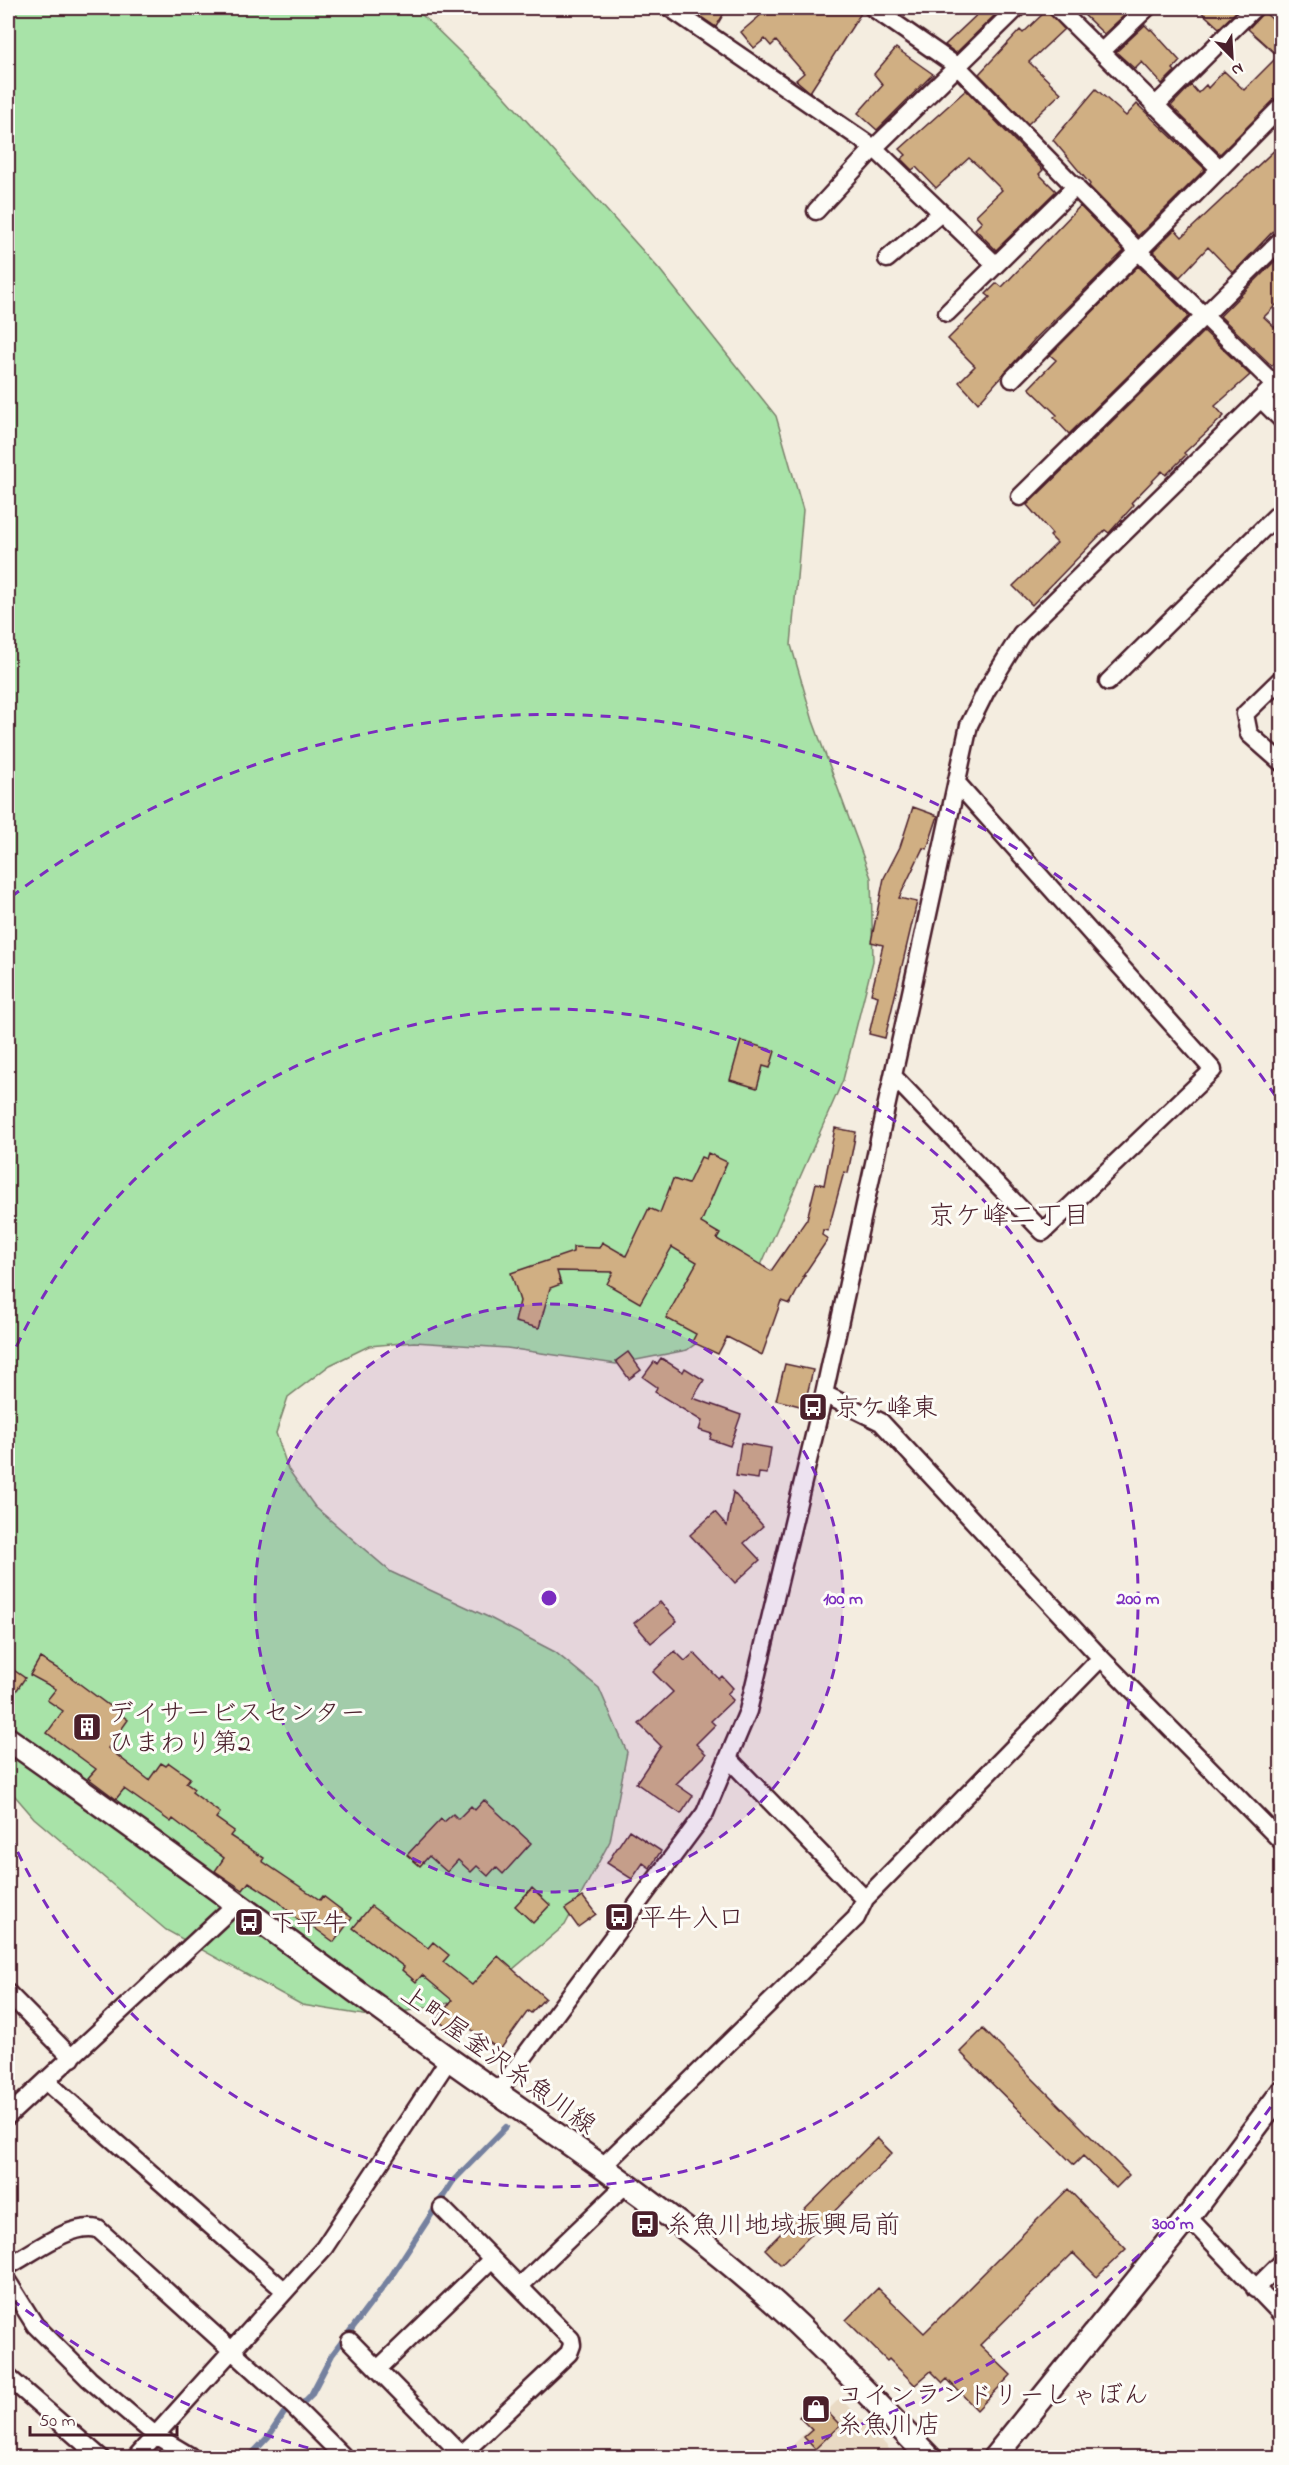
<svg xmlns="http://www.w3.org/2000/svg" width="1289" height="2465" viewBox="0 0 1289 2465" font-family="'Indie Flower','Klee One',sans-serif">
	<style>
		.built { fill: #e9dac4 }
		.green { fill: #a8e3a8; stroke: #79816a; stroke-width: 1.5 }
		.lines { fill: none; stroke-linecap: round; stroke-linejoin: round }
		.stream { stroke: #75819f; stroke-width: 6 }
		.building { fill: #d0af83; stroke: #4a1f2b; stroke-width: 1.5 }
		.street-casing { stroke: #4a1f2b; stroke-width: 21 }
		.secondary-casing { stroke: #4a1f2b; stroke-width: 27 }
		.street { stroke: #fdfcf7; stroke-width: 16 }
		.secondary { stroke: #fdfcf7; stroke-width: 22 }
		.ring { fill: none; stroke: #7b2cbf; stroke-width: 3; stroke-dasharray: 10 8 }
		.labels { text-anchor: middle; stroke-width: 6; stroke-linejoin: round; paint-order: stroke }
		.poi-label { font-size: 26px; fill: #4a1f2b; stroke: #fdfcf7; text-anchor: start }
		.street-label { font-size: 26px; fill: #4a1f2b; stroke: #fdfcf7 }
		.neighbourhood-label { font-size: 27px; fill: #4a1f2b; stroke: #fdfcf7 }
		.centre { fill: #7b2cbf; stroke: #fdfcf7; stroke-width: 3 }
		.ring-label { font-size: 18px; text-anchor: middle; font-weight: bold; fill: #7b2cbf; stroke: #fdfcf7; stroke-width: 6; stroke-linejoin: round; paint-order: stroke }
	</style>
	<rect width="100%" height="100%" fill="#f4ede0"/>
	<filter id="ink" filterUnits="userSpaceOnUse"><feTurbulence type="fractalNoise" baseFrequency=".0167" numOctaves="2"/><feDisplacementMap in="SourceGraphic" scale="12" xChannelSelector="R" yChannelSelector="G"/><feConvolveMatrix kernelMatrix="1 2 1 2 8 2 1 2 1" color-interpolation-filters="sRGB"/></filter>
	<g filter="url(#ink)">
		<path class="built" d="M840 2398 888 2447V2457L780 2458Z"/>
		<path class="green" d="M8 8H415L498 89 660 270 776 416 803 510 791 645 813 721 871 878 873 961 843 1080 762 1263 734 1316 687 1350 616 1364 507 1348 414 1342 369 1346 330 1365 288 1397 276 1433 288 1469 315 1507 391 1572 488 1617 555 1652 599 1688 627 1752 610 1841 565 1925 480 1997 376 2017 302 2005 166 1930 34 1818 8 1788Z"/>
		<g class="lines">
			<path class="stream" d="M248 2458 269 2436 284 2413 303 2403 311 2395 332 2355 390 2278 453 2181 506 2127"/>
		</g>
		<path class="building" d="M688 8H727L716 27Z
			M769 8H863V10L810 92 796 80 804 73 776 41 771 46 765 39 754 48 741 32Z
			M984 8H1002L956 53 945 45Z
			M1071 8H1127L1130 10 1104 34 1081 12 1079 15Z
			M1197 8H1240L1219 28Z
			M1047 10 1064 29 1029 62 1061 93 1028 124 979 74 1020 30 1023 33Z
			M1264 12 1281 27V96L1275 99 1220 154 1171 106 1191 85 1198 93 1206 85 1208 88 1224 71 1244 90 1278 56 1248 29Z
			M1145 25 1150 30 1151 29 1180 61 1173 69 1175 71 1162 84 1142 62 1135 69 1116 52Z
			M896 48 933 74 877 130 858 113 883 85 874 74Z
			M1096 89 1126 116 1137 104 1205 169 1138 236 1089 186 1090 184 1053 140Z
			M966 90 1043 170 1039 174 1056 191 996 250 975 229 982 222 976 215 1002 190 978 166 969 158 936 188 916 167 912 170 901 159 906 155 900 149Z
			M1281 144V223L1233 273 1208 247 1180 277 1153 251 1175 229 1182 237Z
			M1080 206 1124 251 1034 340 978 403 959 382 975 366 948 339 990 297 986 294 997 283 1002 287Z
			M1277 259 1281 263V300L1264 317 1281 333V356L1272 366 1220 316Z
			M1138 266 1189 316 1069 434 1054 418 1057 415 1029 388 1056 360 1050 355Z
			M1204 331 1250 375 1215 406 1224 416 1184 453 1186 455 1166 475 1162 471 1131 503 1134 505 1109 533 1105 530 1032 605 1013 586 1057 543 1050 536 1052 534 1027 505Z
			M913 807 938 816 927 849 923 848 899 898 917 902 885 1038 869 1034 878 996 871 994 883 945 871 942 884 878 900 847Z
			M741 1041 775 1051 770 1068 763 1066 757 1088 730 1080Z
			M835 1128 856 1132 848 1173 844 1172 828 1231 823 1230 822 1235 828 1239 803 1276H805L790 1304 781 1301 762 1355 727 1337 718 1354 692 1342 696 1334 666 1318 697 1262 672 1247 640 1303 607 1284 613 1272 557 1271 561 1284 550 1288 539 1328 515 1322 520 1301 511 1273 573 1252V1247L599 1248 602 1242 626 1256 649 1208 660 1213 673 1179 688 1184 701 1157 706 1159 708 1153 727 1162 701 1223 720 1234 717 1239 771 1271 807 1219 816 1183 824 1185Z
			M628 1352 641 1370 629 1379 616 1361Z
			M661 1358 683 1372 685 1368 704 1380 693 1398 741 1415 730 1446 710 1439 712 1434 699 1430 702 1421 655 1392 657 1387 643 1377 654 1362 657 1364Z
			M785 1364 813 1370 804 1407 776 1400Z
			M741 1443 771 1448 767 1474 759 1473 758 1479 736 1476Z
			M733 1492 763 1526 744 1543 760 1560 735 1583 690 1535 715 1512 727 1526Z
			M660 1602 677 1621 651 1643 634 1623Z
			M675 1651 685 1661 694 1653 719 1679 722 1676 733 1688 727 1694 733 1700 711 1721 715 1725 696 1744 706 1754 676 1784 693 1796 681 1814 636 1783 661 1746 639 1724 673 1692 653 1672Z
			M40 1658 65 1673 128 1720 108 1748 149 1780 161 1763 166 1766 169 1763 190 1778 186 1783 194 1789 192 1792 220 1813 216 1818 234 1831 230 1836 264 1858 262 1861 320 1900 323 1896 352 1918 334 1942 302 1919 300 1922 277 1900 249 1882 243 1890 215 1871 224 1858 173 1819 171 1822 124 1789 116 1799 88 1778 96 1769 47 1733 63 1711 47 1700 56 1689 30 1675Z
			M8 1666 25 1678 8 1703Z
			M484 1800 531 1843 503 1874 496 1867 488 1876 477 1866 471 1872 458 1860 447 1872 429 1856 420 1866 407 1855 441 1819 444 1822 453 1814 458 1819 471 1806 475 1810Z
			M629 1830 661 1851 650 1868 643 1863 632 1879 607 1863Z
			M532 1888 550 1905 533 1923 515 1906Z
			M583 1897 596 1914 578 1927 565 1909Z
			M371 1906 428 1948 433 1942 449 1955 443 1962 472 1985 498 1956 545 1998 531 2013 528 2011 500 2050 465 2025 458 2035 437 2020 452 2000 422 1975 416 1982 402 1970 404 1967 353 1928Z
			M983 2029 1129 2175 1116 2188 1083 2156 1074 2165 960 2052Z
			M877 2138 892 2153 781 2265 765 2249Z
			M1068 2189 1126 2249 1097 2277 1073 2253 980 2345 1011 2375 977 2410 947 2379 943 2383 931 2371 915 2385 889 2359 887 2361 846 2320 878 2288 924 2333Z
			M816 2400 840 2425 815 2449 804 2437 812 2430 799 2417Z"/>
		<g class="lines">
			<g class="street-casing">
				<path id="street" d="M670 8 874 148 996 265
					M873 8 958 67 1138 251 1275 385
					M1057 8 1219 168
					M1101 52 1147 8
					M1155 106 1254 8
					M816 211 874 148 1017 8
					M887 259 941 213
					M947 313 1076 186
					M1012 379 1282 106
					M1262 400 1282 420
					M1020 497 1282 239
					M1282 678 1245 714 1249 734 1282 763
					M1108 682 1282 510
					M893 1076 1043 1232 1213 1070 957 783
					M824 1394 881 1422 1101 1658 1282 1842
					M728 1758 865 1899
					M8 1993 72 2058
					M46 2081 285 2291
					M497 2093 705 1813 748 1711 824 1394 969 725 986 691 1021 634 1282 378
					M8 2116 235 1905
					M602 2167 856 1918 865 1899 1101 1658
					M442 2208 571 2339 572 2345 569 2353 462 2454
					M1188 2217 1282 2315
					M8 2266C32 2254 70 2222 98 2229L293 2406 345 2458
					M8 2282 35 2325 89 2379 155 2435 190 2456
					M520 2286 625 2185
					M1255 2289 1282 2262
					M350 2341 465 2458
					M378 2369 492 2259
					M8 2377 101 2458
					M135 2458 324 2248 449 2059"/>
			</g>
			<g class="secondary-casing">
				<path id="secondary" d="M8 1739C156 1842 300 1951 446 2057 557 2136 674 2212 776 2304 829 2352 879 2406 930 2458
					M994 2458 1188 2217 1282 2092"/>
			</g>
			<use href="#street" class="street"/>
			<use href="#secondary" class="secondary"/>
		</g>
	</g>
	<circle cx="549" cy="1598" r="294" fill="#7b2cbf" fill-opacity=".12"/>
	<g class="ring">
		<circle cx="549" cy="1598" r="294"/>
		<path d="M9 1363A589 589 0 1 1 9 1833"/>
		<path d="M1281 2092A883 883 0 0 1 755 2457M343 2457A883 883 0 0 1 11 2299M11 897A883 883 0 0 1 1281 1104"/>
	</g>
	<defs>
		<g id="bus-square" transform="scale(1.5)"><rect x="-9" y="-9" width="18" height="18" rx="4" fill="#4a1f2b" stroke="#fdfcf7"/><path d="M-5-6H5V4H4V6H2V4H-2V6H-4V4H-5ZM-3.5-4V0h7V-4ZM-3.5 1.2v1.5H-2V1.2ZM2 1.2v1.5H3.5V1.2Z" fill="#fff"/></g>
		<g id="building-square" transform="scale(1.5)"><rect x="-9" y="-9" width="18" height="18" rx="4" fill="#4a1f2b" stroke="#fdfcf7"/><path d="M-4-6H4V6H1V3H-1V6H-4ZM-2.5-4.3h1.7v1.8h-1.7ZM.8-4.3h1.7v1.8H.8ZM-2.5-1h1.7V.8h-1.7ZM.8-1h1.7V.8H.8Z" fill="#fff"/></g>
		<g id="shop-square" transform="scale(1.5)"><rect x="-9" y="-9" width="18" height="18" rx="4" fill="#4a1f2b" stroke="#fdfcf7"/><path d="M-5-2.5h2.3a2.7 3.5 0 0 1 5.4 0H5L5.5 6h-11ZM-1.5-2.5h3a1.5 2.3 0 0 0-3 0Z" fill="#fff"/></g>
	</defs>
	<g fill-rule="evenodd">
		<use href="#bus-square" x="813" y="1407"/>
		<use href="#building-square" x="87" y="1727"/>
		<use href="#bus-square" x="619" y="1917"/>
		<use href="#bus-square" x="249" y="1922"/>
		<use href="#bus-square" x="645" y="2224"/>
		<use href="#shop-square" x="816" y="2409"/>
	</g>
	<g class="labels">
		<g class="poi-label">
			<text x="834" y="1416">京ケ峰東</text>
			<text x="108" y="1721">デイサービスセンター<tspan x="108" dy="30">ひまわり第2</tspan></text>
			<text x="640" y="1926">平牛入口</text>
			<text x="270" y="1931">下平牛</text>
			<text x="666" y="2233">糸魚川地域振興局前</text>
			<text x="837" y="2403">コインランドリーしゃぼん<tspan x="837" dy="30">糸魚川店</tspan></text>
		</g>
		<g class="street-label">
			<text transform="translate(499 2059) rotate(36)" y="9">上町屋釜沢糸魚川線</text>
		</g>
		<g class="neighbourhood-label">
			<text x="1009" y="1224">京ケ峰二丁目</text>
		</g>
	</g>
	<circle cx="549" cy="1598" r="9" class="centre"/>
	<g class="ring-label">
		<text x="843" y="1604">100 m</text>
		<text x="1138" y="1604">200 m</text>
		<text x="1173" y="2229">300 m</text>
	</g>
	<rect width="1289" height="2465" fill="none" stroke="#fdfcf7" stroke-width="30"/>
	<rect x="15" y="15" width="1259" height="2435" fill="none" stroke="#4a1f2b" stroke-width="2" filter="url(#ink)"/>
	<g transform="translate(1232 57) rotate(156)" stroke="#fdfcf7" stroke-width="4.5" paint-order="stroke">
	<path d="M0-4.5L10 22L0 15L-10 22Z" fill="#4a1f2b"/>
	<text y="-9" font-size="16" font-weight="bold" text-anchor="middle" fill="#4a1f2b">N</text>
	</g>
	<path d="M30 2426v9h147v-9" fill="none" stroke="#4a1f2b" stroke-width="3"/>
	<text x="39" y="2426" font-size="18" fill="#4a1f2b" stroke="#fdfcf7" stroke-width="4.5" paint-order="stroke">50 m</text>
</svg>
